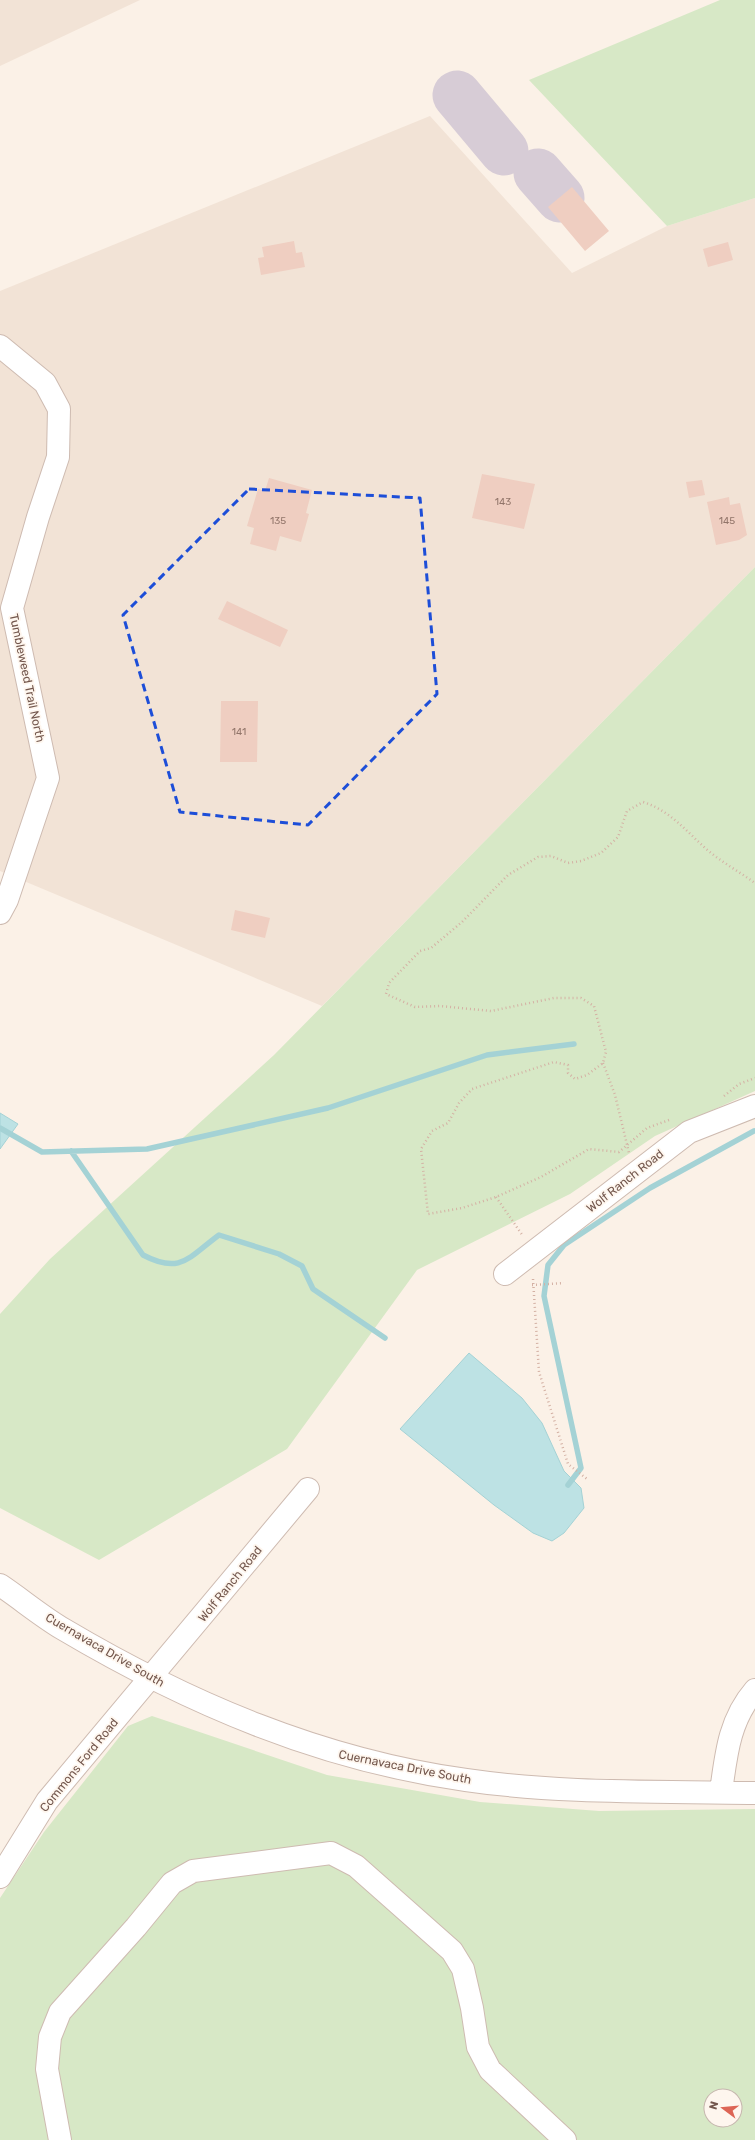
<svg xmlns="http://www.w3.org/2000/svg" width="755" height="2140" viewBox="0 0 755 2140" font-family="Rubik,sans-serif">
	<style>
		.residential { fill: #f2e3d6 }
		.green { fill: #d7e8c6; fill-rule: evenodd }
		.water { fill: #bde2e4; stroke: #a4d2d5 }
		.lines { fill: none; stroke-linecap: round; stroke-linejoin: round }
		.stream { stroke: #a4d2d5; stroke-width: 5.5 }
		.taxiway { stroke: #d7ccd6; stroke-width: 49 }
		.building { fill: #efcec1 }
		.minor-casing { stroke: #cebbb1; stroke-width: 24 }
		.path { stroke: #d4b1a4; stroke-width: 2.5; stroke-dasharray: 1 3; stroke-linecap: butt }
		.minor { stroke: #fff; stroke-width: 22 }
		.marked { fill: none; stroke: #1d4ed8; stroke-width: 3; stroke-dasharray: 8 5; stroke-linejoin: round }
		.labels { text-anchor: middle; stroke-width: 3.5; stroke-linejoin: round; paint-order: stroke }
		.number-label { font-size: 10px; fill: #92756a }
		.street-label { font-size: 12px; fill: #73574d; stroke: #fef6ee }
	</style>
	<rect width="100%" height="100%" fill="#fbf1e7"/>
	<path class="residential" d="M0 0H140L0 66Z
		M430 116 572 273 667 226 755 198V567L322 1006 0 871V291Z"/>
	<path class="green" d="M720 0H755V198L667 226 529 80Z
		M755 567V1091L655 1136 570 1194 417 1270 287 1449 99 1560 0 1508V1314L50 1259 274 1055Z
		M152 1716 327 1775 480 1802 599 1811 755 1809V2140H0V1898L44 1832 128 1726ZM711 2096H735V2120H711Z"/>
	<path class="water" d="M0 1113 18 1124 0 1149Z
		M469 1353 522 1398 542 1423 564 1471 581 1488 584 1508 564 1533 552 1541 533 1533 494 1505 400 1429Z"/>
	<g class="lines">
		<path class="stream" d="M0 1128 42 1152 147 1149 328 1108 487 1055 574 1044
			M71 1151 143 1255C181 1275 189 1257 219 1235L279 1254 302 1266 313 1289 385 1338
			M568 1485 581 1468 544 1296 548 1265 564 1245 650 1188 754 1131"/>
		<path class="taxiway" d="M457 95 504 151
			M538 173 560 198"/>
	</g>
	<path class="building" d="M572 187 609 231 585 251 548 207Z
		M294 241 296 253 302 252 305 267 261 275 258 258 264 257 262 247Z
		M728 242 733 260 708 267 703 249Z
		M482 474 535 484 524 529 472 518Z
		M269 478 312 490 306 513 309 514 301 542 280 536 276 551 250 544 254 528 247 526 258 489 265 491Z
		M702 480 705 495 689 498 686 482Z
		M729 497 730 505 740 503 747 535 739 540 716 545 707 502Z
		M227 601 288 630 280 647 218 619Z
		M221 701H258L257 762H220Z
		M235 910 270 918 265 938 231 930Z"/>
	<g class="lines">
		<g class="minor-casing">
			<path id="minor" d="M0 346 45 383 59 409 58 457 38 517 12 608 48 778 7 900 0 913
				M505 1274 689 1132 755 1106
				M0 1585C21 1599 41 1616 63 1629 188 1703 321 1760 466 1780 561 1794 659 1791 755 1793
				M721 1792C726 1755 729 1720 755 1690
				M0 1877 47 1801 308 1489
				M60 2140 47 2069 50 2037 60 2012 136 1927 172 1883 193 1871 331 1853 356 1866 452 1951 463 1969 472 2008 478 2047 490 2070 565 2140"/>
		</g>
		<path class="path" d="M603 1063 615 1095 629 1153
			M724 1096 739 1084 755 1078
			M669 1120 647 1128 619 1152 589 1149 541 1177 496 1197 462 1208 428 1214 421 1149 432 1131 448 1123 459 1103 472 1089 554 1062 568 1065V1073L575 1079 587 1075 603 1063 606 1052 594 1006 581 998H554L491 1011 440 1006 415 1007 386 994 389 983 420 951 431 948 462 922 508 875 538 857 551 856 568 863 581 861 601 853 618 837 627 811 643 802C672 811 688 834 711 853 725 864 741 873 755 883
			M496 1197 523 1236
			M533 1279 539 1372 568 1464 587 1479
			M532 1285 564 1283"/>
		<use href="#minor" class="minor"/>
	</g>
	<path class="marked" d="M249 489 420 498 437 694 308 825 180 812 123 615Z"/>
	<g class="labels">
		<g class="number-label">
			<text x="503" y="505">143</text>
			<text x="278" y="524">135</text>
			<text x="727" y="524">145</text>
			<text x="239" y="735">141</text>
		</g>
		<g class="street-label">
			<text transform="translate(27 678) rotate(78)" y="4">Tumbleweed Trail North</text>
			<text transform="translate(625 1181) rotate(-38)" y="4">Wolf Ranch Road</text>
			<text transform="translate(230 1584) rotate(-51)" y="4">Wolf Ranch Road</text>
			<text transform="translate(105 1650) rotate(30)" y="4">Cuernavaca Drive South</text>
			<text transform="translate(79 1765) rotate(-51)" y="4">Commons Ford Road</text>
			<text transform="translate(405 1767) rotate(11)" y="4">Cuernavaca Drive South</text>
		</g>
	</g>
	<g transform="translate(723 2108) rotate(286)"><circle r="19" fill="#fef6ee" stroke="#c6b6ae"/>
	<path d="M0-3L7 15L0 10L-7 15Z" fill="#dd6555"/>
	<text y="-6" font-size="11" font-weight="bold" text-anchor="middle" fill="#73574d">N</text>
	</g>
</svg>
